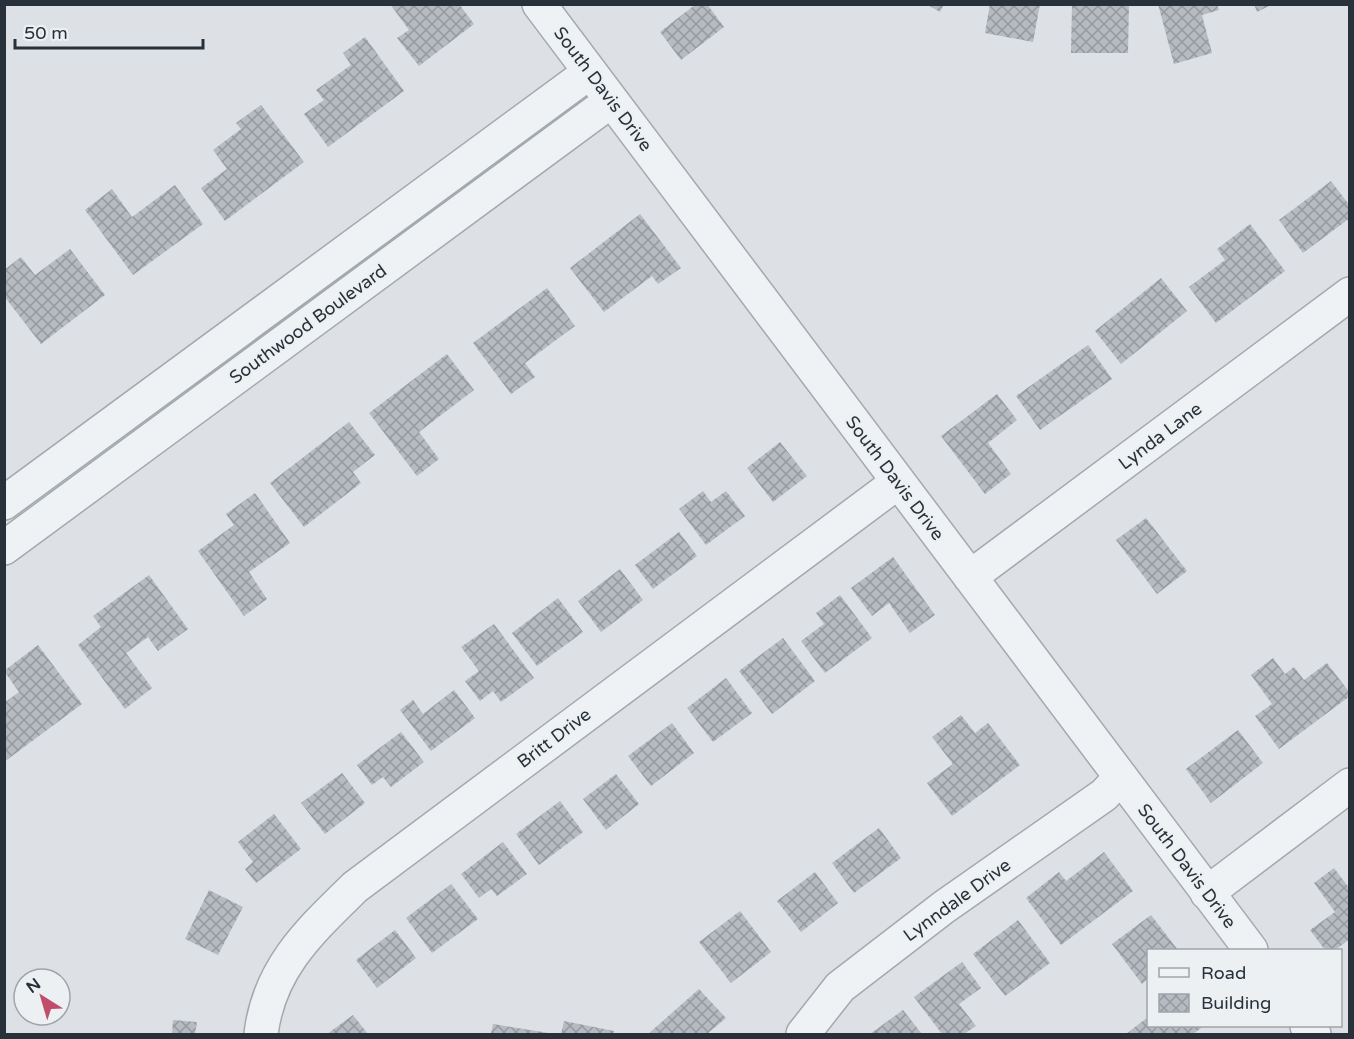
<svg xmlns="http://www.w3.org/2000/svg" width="1354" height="1039" viewBox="0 0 1354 1039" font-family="'Varela Round',sans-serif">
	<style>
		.building { fill: url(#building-cross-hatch) }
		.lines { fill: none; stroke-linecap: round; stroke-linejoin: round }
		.minor-casing { stroke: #a3a9ae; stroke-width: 36 }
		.minor { stroke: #eff2f4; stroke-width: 33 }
		.labels { text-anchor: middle; stroke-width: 4.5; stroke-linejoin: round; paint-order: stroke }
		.street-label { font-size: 18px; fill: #28313a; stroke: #ecf0f3 }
	</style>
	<defs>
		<pattern id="building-cross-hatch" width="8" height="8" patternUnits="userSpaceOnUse" patternTransform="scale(1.5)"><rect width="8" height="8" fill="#b5bbc1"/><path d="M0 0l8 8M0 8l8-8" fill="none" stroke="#93999e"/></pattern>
	</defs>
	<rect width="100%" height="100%" fill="#dde1e5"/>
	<path class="building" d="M390 4H459L474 24 419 66 397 38 409 30Z
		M696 4H707L724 27 681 60 660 32Z
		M926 4H944L940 12Z
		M990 4H1040L1033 42 985 33Z
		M1072 4H1129L1128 53H1071Z
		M1158 4H1217L1219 10 1202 15 1212 53 1174 64Z
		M1254 4H1273L1257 12Z
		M365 37 404 91 328 147 304 114 324 100 316 90 351 65 343 53Z
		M261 105 304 162 225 221 201 188 227 169 213 150 241 129 236 123Z
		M1331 181 1350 206V218L1303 253 1279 220Z
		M175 185 203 224 133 275 85 210 112 189 132 217Z
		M640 214 681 268 658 284 652 276 604 312 570 268Z
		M1250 224 1285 271 1216 323 1189 287 1225 260 1217 249Z
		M70 249 105 295 41 344 4 296V270L21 257 35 275Z
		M1161 278 1187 311 1121 364 1095 331Z
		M547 288 575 326 525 363 535 377 511 394 473 343Z
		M1088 345 1112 379 1040 430 1016 396Z
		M447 354 474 390 419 432 439 459 417 476 369 413Z
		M997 394 1017 420 988 443 1011 474 985 494 941 436Z
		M349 422 375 455 353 472 361 483 304 527 270 483Z
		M780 442 807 476 773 502 747 468Z
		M703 491 711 502 726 491 745 516 706 545 679 509Z
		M255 493 290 543 249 572 267 599 244 616 198 551 234 525 226 514Z
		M1146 518 1187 571 1157 594 1116 540Z
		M679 532 697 556 653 589 635 565Z
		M893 557 935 615 910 633 889 603 872 616 851 588Z
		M620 569 643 600 601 632 578 601Z
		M149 575 188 629 158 651 148 637 126 653 152 688 125 709 78 645 101 627 93 616Z
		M840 595 872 638 825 673 801 641 824 624 816 613Z
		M558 598 583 632 537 666 512 633Z
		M494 624 534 678 501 702 493 691 480 701 465 681 479 671 461 647Z
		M783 638 815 681 772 714 739 671Z
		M38 645 82 704 4 762V703L19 692 4 671Z
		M1273 658 1285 674 1294 667 1304 680 1327 663 1350 693V696L1279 749 1255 716 1272 704 1251 675Z
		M726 678 752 713 713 742 687 708Z
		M454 690 475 718 431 751 400 710 413 700 423 714Z
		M961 715 975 733 988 723 1020 765 952 816 927 783 953 764 932 737Z
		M672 723 694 753 651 786 628 756Z
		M1238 730 1263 763 1211 803 1186 769Z
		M401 732 424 762 391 787 383 777 372 785 357 765Z
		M342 773 365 803 325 834 301 803Z
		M616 774 639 804 606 830 583 799Z
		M560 801 583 832 539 865 516 834Z
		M274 814 301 849 256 883 245 869 253 862 238 842Z
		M879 828 901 858 854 893 832 863Z
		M503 842 527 874 497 896 491 889 479 898 461 874Z
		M1104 852 1133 891 1061 945 1026 898 1059 872 1066 881Z
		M1334 868 1350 889V939L1335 950H1325L1310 930 1335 912 1314 883Z
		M815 872 838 903 801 932 777 901Z
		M451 884 478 919 432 953 406 918Z
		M209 890 243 907 218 955 185 939Z
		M740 911 771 952 731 983 699 942Z
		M1151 915 1178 950H1148V979L1142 984 1112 944Z
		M1018 920 1050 963 1005 996 973 954Z
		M395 930 416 958 377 988 356 960Z
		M962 962 981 988 959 1004 976 1026 964 1034H942L914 997Z
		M699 989 726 1018 707 1034H648Z
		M903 1010 922 1034H870Z
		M353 1015 368 1034H327Z
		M1148 1017V1026H1204L1193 1034H1126Z
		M173 1020 197 1022 195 1034H172Z
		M564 1021 614 1031 613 1034H561Z
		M493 1024 549 1033 548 1034H491Z"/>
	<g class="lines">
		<g class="minor-casing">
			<path id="minor" d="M539 4 1251 950
				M4 503 590 72
				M4 548 611 101
				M970 577 1350 294
				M1207 893 1350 785
				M1307 1026 1314 1034
				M261 1034C269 968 310 931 355 887L898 482
				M803 1034 840 987 944 907 1104 795 1121 777"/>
		</g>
		<use href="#minor" class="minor"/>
	</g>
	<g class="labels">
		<g class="street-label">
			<text transform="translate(603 89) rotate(53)" y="6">South Davis Drive</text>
			<text transform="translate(308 324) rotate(-36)" y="6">Southwood Boulevard</text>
			<text transform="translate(1160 436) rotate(-37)" y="6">Lynda Lane</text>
			<text transform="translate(895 478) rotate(53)" y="6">South Davis Drive</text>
			<text transform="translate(554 738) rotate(-37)" y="6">Britt Drive</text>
			<text transform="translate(1187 866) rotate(53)" y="6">South Davis Drive</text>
			<text transform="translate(957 900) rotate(-36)" y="6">Lynndale Drive</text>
		</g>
	</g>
	<rect width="1354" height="1039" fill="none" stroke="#28313a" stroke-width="12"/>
	<rect x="1147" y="949" width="195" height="78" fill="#ecf0f3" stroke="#9ea4a9" stroke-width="1.5"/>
	<rect x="1159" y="968" width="30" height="9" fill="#eff2f4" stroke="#9ea4a9" stroke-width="1.5"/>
	<text x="1201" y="979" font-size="18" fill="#28313a">Road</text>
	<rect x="1159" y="994" width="30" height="18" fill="url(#building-cross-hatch)" stroke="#9ea4a9" stroke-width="1.5"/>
	<text x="1201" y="1009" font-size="18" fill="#28313a">Building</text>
	<g transform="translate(42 997) rotate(323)"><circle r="28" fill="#ecf0f3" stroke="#9ea4a9" stroke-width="1.5"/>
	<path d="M0-4.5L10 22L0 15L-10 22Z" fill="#bf4d6b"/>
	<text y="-9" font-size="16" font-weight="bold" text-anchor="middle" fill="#28313a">N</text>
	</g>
	<path d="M15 39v9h188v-9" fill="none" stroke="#28313a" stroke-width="3"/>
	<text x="24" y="39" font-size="18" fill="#28313a" stroke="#ecf0f3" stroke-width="4.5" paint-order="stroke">50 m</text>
</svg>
